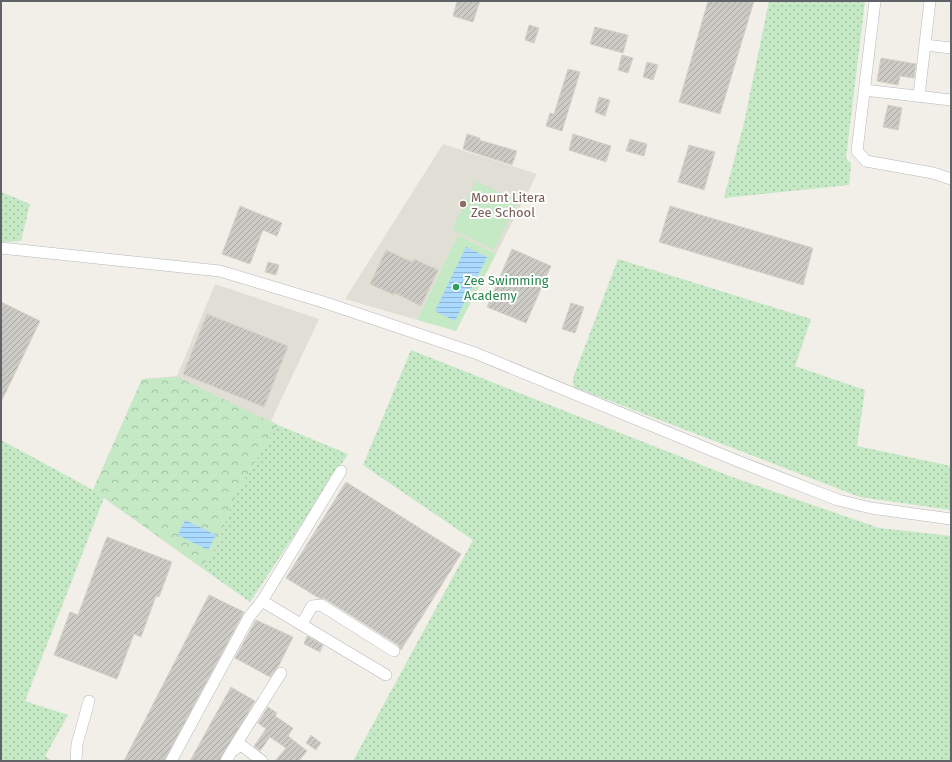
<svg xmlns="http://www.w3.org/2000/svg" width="952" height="762" viewBox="0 0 952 762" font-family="'Fira Sans',sans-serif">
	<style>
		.education { fill: #e1ded6 }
		.grass { fill: url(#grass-dots) }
		.park { fill: url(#park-crowns) }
		.pitch { fill: #c5e8c5 }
		.water { fill: url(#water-rules) }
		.building { fill: url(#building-hatch); stroke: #d6d1c6 }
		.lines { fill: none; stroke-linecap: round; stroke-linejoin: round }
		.minor-casing { stroke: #b5b8bc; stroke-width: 12 }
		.minor { stroke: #fff; stroke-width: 11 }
		.education-dot { fill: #8d6e63; stroke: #fff; stroke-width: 1.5 }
		.leisure-dot { fill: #2e9e5b; stroke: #fff; stroke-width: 1.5 }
		.labels { text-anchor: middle; stroke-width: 4; stroke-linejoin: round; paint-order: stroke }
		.education-label { font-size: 13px; fill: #785e54; stroke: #fff; text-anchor: start }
		.leisure-label { font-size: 13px; fill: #27864d; stroke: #fff; text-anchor: start }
	</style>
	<defs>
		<pattern id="grass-dots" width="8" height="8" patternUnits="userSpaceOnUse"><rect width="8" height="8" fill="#c5e8c5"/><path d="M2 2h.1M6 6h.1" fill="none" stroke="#a3c0a4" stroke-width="1.8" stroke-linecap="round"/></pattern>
		<pattern id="park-crowns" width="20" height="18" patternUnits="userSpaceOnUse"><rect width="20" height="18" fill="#c5e8c5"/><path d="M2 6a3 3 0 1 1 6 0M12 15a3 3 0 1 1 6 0" fill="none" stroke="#a3c0a4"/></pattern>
		<pattern id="water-rules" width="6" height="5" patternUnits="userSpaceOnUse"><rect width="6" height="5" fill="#aadaff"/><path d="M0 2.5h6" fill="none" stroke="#8eb4d2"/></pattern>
		<pattern id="building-hatch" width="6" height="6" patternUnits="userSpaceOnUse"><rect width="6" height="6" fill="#cccac5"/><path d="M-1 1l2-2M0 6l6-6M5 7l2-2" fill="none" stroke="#a9a8a4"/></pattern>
	</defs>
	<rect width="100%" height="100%" fill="#f1efe8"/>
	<path class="education" d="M443 144 537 174 496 254 458 235 417 320 345 299Z
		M215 284 319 319 271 421 278 425 235 495 202 568 93 490 142 379 177 376Z"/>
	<path class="grass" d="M769 1H865L846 158 851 164 849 185 724 198 744 123Z
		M1 192 30 204 21 241 1 242Z
		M618 259 811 319 795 366 865 390 857 446 951 466V510L860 497 574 387 573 378Z
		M411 350 732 477 879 528 951 536V761H353L473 540 363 465Z
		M278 425 348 454 250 602 202 568 218 543 235 495Z
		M1 440 93 490 104 498 25 701 68 715 45 756 52 761H1Z"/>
	<path class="park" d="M177 377 278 425 235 495 218 543 202 568 93 490 142 379Z"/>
	<path class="pitch" d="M476 181 518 201 494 250 452 229Z
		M458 235 496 254 456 331 417 320Z"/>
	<path class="water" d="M466 247 487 257 455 321 435 311Z
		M185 520 216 535 208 550 178 535Z"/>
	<path class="building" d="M457 1H480L473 22 453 16Z
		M708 1H754L720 114 679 102Z
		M529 25 539 28 534 43 525 40Z
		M595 27 628 35 623 53 590 44Z
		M622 55 633 58 628 73 618 70Z
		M881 58 916 64 914 78 900 76 898 85 877 81Z
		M647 62 658 65 653 80 643 77Z
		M568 69 580 72 562 131 546 126 550 113 554 114Z
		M599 97 610 100 605 116 595 112Z
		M888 105 902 108 898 130 883 127Z
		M467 134 480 138 479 140 517 151 512 165 463 149Z
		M573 134 611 146 606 162 569 150Z
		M630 139 647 144 644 156 626 151Z
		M689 145 715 152 704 190 678 182Z
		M240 206 282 223 277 236 263 230 250 264 222 254Z
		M670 206 813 248 803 285 659 242Z
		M512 249 551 266 526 323 487 307Z
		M386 250 412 262 414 259 438 270 421 306 395 293 394 295 370 284Z
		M268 262 279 265 276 275 265 272Z
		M1 302 40 321 1 402Z
		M571 303 584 307 575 333 562 329Z
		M207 314 288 346 264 407 183 374Z
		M346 482 461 554 401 650 398 645 325 599 319 598 286 578Z
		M107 537 172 562 159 597 156 596 141 637 134 634 117 679 54 655 70 612 78 615Z
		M209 595 244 612 164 761H124Z
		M256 620 293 637 278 667 270 677 235 658Z
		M307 636 323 645 320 652 304 644Z
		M231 687 255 701 219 761H190Z
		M268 707 277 713 275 716 293 728 288 736 307 751 299 761H275L286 748 270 737 260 751 254 746 266 729 258 723Z
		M311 735 321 743 316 750 306 743Z"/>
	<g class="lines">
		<g class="minor-casing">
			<path id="minor" d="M875 1 857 151 866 161 933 173 951 179
				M925 45 951 48
				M864 90 951 100
				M919 96 930 1
				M1 248 220 271 320 301 475 353 740 462 838 500 871 508 951 519
				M262 601 341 471
				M302 624 312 606 321 605 394 651
				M231 752 281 673
				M76 761 77 744 89 701
				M171 761 249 617 262 601 386 675
				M226 761 231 752 241 745 262 761"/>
		</g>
		<use href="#minor" class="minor"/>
	</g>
	<circle class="education-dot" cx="463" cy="204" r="4"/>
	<circle class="leisure-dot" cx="456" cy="287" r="4"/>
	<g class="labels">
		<g class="education-label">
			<text x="471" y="202">Mount Litera<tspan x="471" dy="15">Zee School</tspan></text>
		</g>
		<g class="leisure-label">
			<text x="464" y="285">Zee Swimming<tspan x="464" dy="15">Academy</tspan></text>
		</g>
	</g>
	<rect width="952" height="762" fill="none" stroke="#5f6368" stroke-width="4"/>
</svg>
